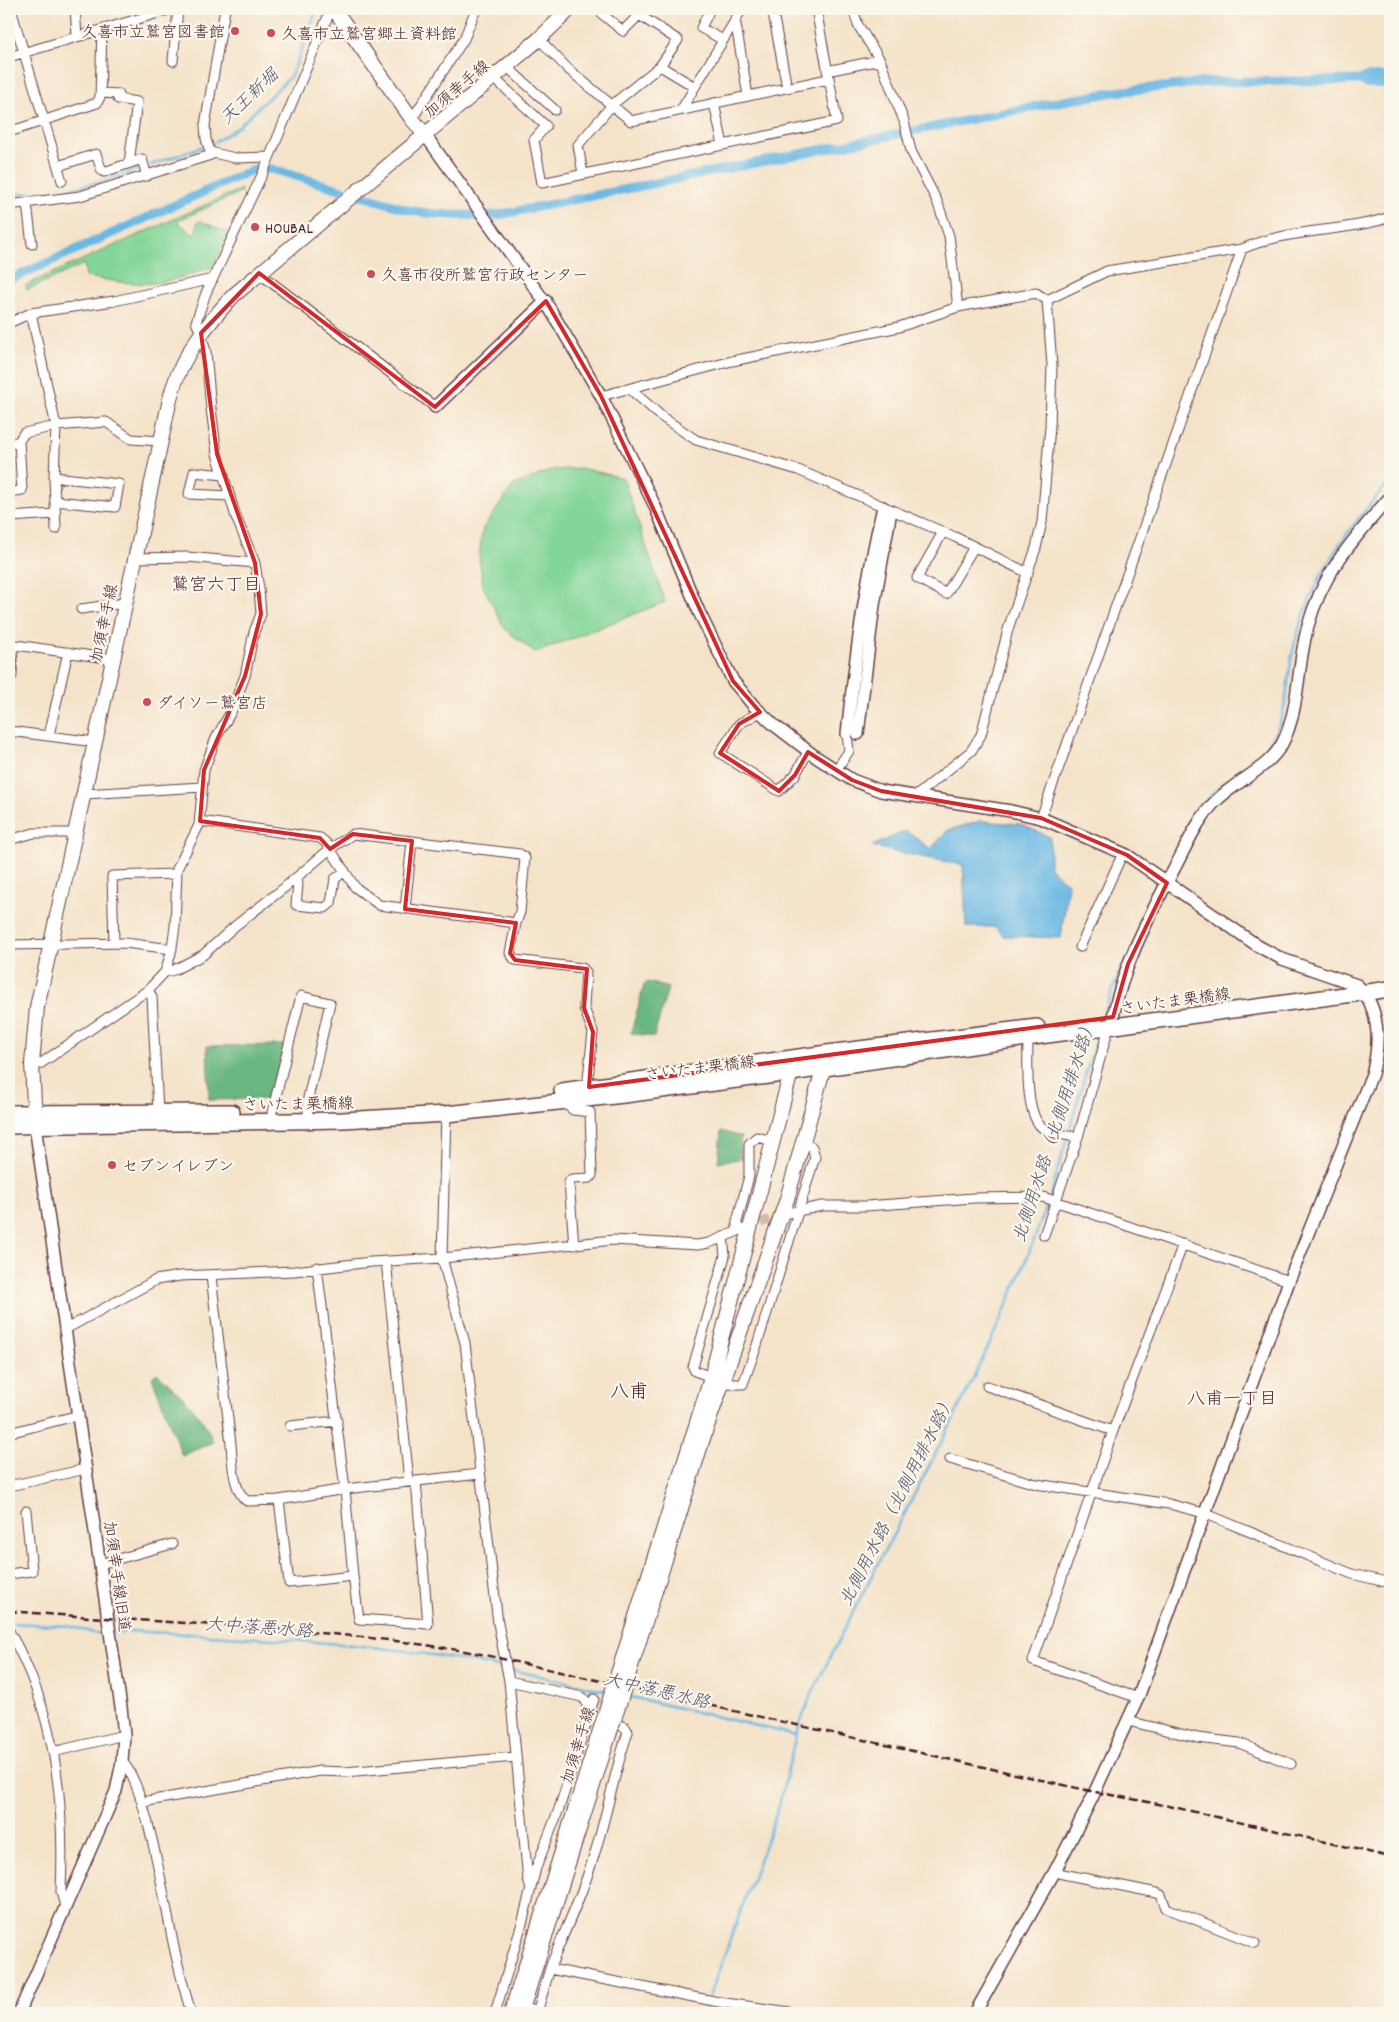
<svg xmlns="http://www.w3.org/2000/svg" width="1399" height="2022" viewBox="0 0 1399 2022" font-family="Dekko,'Klee One',sans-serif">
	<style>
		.green { fill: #83d699; stroke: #667a62 }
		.forest { fill: #6ab781; stroke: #5a6b56 }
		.water { fill: #6ab8e4; stroke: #5a6c88 }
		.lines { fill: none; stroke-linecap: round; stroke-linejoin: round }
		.stream { stroke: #6ab8e4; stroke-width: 2.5 }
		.canal { stroke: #6ab8e4; stroke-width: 9 }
		.river { stroke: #6ab8e4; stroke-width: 16 }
		.minor-tunnel { stroke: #d2bca9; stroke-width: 9; stroke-dasharray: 9 4.5; stroke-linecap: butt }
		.minor-casing { stroke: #643c43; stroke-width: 11 }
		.tertiary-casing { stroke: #643c43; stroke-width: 14 }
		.secondary-casing { stroke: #643c43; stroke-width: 16 }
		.primary-casing { stroke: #643c43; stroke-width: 18 }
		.minor { stroke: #fff; stroke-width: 9 }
		.tertiary { stroke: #fff; stroke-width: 11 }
		.secondary { stroke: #fff; stroke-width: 14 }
		.primary { stroke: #fff; stroke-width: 15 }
		.rail { stroke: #4a1f2b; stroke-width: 2.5; stroke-dasharray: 8 4; stroke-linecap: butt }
		.secondary-bridge-casing { stroke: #643c43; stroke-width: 16; stroke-linecap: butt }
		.secondary-bridge { stroke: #fff; stroke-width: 14 }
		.marked { fill: none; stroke: #d62828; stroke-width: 4; stroke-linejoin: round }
		.poi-dot { fill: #d1495b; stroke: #fbf7ec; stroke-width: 2 }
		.labels { text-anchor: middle; stroke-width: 4.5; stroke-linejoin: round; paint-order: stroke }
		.poi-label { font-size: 16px; fill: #4a1f2b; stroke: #fbf7ec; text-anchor: start }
		.street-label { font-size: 16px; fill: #4a1f2b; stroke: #fbf7ec }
		.water-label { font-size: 18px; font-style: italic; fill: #55556c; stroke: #fbf7ec }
		.neighbourhood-label { font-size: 18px; fill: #4a1f2b; stroke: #fbf7ec }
		.quarter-label { font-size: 19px; fill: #4a1f2b; stroke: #fbf7ec }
	</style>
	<rect width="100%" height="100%" fill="#fbf7ec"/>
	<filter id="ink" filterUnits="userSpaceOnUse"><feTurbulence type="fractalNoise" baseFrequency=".02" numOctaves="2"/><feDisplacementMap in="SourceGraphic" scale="10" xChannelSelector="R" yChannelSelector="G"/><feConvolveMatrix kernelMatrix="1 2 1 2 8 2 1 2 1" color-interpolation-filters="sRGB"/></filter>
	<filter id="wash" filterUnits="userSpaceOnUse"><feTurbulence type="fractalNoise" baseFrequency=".0096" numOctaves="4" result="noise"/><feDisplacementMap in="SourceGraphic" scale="20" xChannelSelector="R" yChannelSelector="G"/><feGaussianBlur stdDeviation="1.12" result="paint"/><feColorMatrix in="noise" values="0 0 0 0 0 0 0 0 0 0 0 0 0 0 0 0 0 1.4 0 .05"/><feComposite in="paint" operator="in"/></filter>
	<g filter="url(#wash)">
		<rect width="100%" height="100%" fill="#f4e3c9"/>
		<path class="green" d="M241 189V192L177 221 195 236 197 223 200 221 229 233 213 267C194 273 173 282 153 283 130 285 108 280 86 277L84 264 27 290 26 285Z
			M580 468 623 478 665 602 535 653 505 629 483 586 479 555 483 528 514 485 552 470Z"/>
		<path class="forest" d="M648 982 668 988 654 1037 631 1033 644 985Z
			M285 1045 270 1099 209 1100 207 1046Z
			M721 1131 741 1137 739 1159 718 1162Z
			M157 1373C179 1394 203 1413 213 1442L182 1456 152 1377Z"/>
		<path class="water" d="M980 821 1020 824 1050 837V868L1068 884 1061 938 1004 936 995 927H966L963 865 896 852 872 846 906 831 931 849 948 830Z"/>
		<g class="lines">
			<path class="stream" d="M215 142 238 127 289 78 294 69 317 9
				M151 165 201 147
				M9 194 58 192 108 180 138 169
				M1193 822C1200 809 1209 795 1221 786 1224 783 1229 781 1233 778 1251 767 1265 753 1275 734 1290 704 1286 674 1295 642 1313 575 1345 532 1390 481
				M1101 1021 1120 970
				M1050 1197 1097 1034
				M13 1623 69 1626 94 1633H106
				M114 1633 131 1631C255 1638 381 1641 502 1668
				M512 1670 607 1691
				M627 1696 796 1735
				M709 1997 778 1809 796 1735 810 1697C836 1646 861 1595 888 1545 947 1433 1006 1321 1048 1202
				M703 2013 708 2002"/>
			<path class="canal" d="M9 280 252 170 272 169 413 211C442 216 469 216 498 215L1047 104 1115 92 1208 82 1367 80"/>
			<path class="river" d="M1367 80H1390"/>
		</g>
	</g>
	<g filter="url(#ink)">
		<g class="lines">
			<path class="minor-tunnel" d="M748 1227 783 1215"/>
			<g class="minor-casing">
				<path id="minor" d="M11 9 62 181
					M75 9 77 36
					M225 9 205 125 206 139 211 155 214 153 235 158 269 157
					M710 9 701 28 723 40
					M769 9 773 13 787 88
					M853 9 858 25 880 60 904 121 911 151 937 201 949 236 958 307
					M602 14 623 31 639 15 678 40 660 66
					M735 19 748 96
					M539 39 568 69 631 121 828 79
					M9 57 172 9
					M173 61 178 9
					M507 67 555 110
					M827 71 880 60
					M494 78 546 126 534 140 542 183 837 121 816 9
					M101 93 119 94 118 99 137 102 129 163
					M714 103 723 145
					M681 110 742 9
					M412 119 464 39 476 9
					M9 132 97 103 100 97 102 30
					M58 166 96 154 102 171 104 172 142 159 147 176
					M583 174 578 145 612 105 660 66 695 87
					M27 204 32 244
					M9 205 80 196 211 155
					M259 273 435 407
					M1047 300 1107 271 1242 249C1287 228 1343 233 1390 217
					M31 313 56 426 54 477 56 529
					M9 323 31 313 114 301 213 279
					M630 389 662 417 696 440 798 470 955 537 1028 573
					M601 396 732 361 899 327 958 307 1036 293 1047 300
					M9 445 19 441 24 433 56 426 106 422 131 439 161 441
					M224 475 194 472 189 494 230 496
					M54 477 119 484 115 507 55 501
					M9 492 22 490 19 441
					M9 511 10 517 55 514
					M943 532 917 578 946 594 974 547
					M135 558 187 557 255 563
					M81 609 125 603
					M9 644 113 659
					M12 676 13 645
					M760 712 739 724 720 753 779 791 795 775 808 752
					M9 731 95 742
					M49 735 68 652
					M836 770 849 751 847 734
					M84 794 202 787
					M915 797 971 751 981 735 1009 626 1036 548 1042 522 1050 426 1052 365 1047 300
					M1041 818 1242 249
					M9 840 34 833H75
					M294 879 298 884 296 905 325 908 331 903 335 879 345 871
					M405 909 412 841
					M516 923 520 912 525 858 520 854 353 834 330 849 355 887 379 905 516 923 510 953 515 960 582 968 586 972 584 1008 593 1032 588 1078 589 1087
					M114 943 112 876 176 874
					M9 945 125 943 172 949
					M1080 947 1123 853
					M165 972 174 970 203 955 235 926 284 888 330 849 326 843 320 838 200 821
					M148 990 152 997 158 1112
					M1028 1038C1028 1059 1024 1117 1044 1129 1054 1135 1067 1135 1078 1137
					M32 1064H40L148 990 165 972 171 953 175 927 177 869 199 825 204 770 216 738 231 712 245 676 254 632 261 614 259 589 255 563 236 517 217 454 211 409 206 352 201 333 196 322 206 293 262 175 331 9
					M563 1102 573 1110 590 1112 592 1175 590 1178 572 1179 569 1182 574 1245
					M272 1112 301 996 330 1003 308 1098V1112
					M446 1114 442 1258 465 1343 498 1623 509 1681 528 1880 531 1889
					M788 1213 822 1206H866L974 1198 1043 1197 1289 1281
					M737 1231V1222L749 1176V1144L757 1137 773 1141
					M1044 1235 1078 1137 1109 1027
					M386 1261 409 1481
					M317 1267 345 1489 480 1474
					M211 1276 231 1444C232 1459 233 1492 247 1501L279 1500
					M64 1330 156 1280 180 1276 294 1271 371 1262 442 1258 613 1240 697 1245 709 1243 743 1229
					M711 1377 695 1371 693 1367 725 1256 723 1237
					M723 1380 733 1384H743L757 1345 815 1157 812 1147 803 1143
					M987 1386 1113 1431
					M290 1426 337 1421
					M9 1433 79 1415
					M950 1459 1036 1484 1169 1504 1204 1513 1352 1574 1390 1583
					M9 1486 86 1469
					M345 1489 353 1576 289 1583 279 1500Z
					M100 1564 172 1544
					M9 1574 32 1571 26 1511
					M353 1576 359 1619 428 1624 416 1481
					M9 1631C56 1712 65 1801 61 1892L65 1906
					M509 1681 582 1697 586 1701 589 1714 625 1727 628 1732C613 1776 606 1821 591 1865 580 1900 563 1934 550 1968 546 1982 542 1996 538 2009L530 2010 523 2008
					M1138 1698 1033 1661 1113 1431 1183 1244
					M1128 1721 1198 1738 1239 1743 1291 1764
					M53 1752 124 1735
					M122 1762C144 1779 164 1896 170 1927 175 1956 183 1985 191 2013
					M142 1802 320 1771 345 1772 515 1757
					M1055 1871 1063 1874 1157 1893 1161 1895 1166 1908 1255 1943
					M550 1969 719 2002 797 2013
					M495 2013 523 1920 536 1868 559 1809 594 1699"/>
			</g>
			<g class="tertiary-casing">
				<path id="tertiary" d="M426 136 550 309 601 396 654 504 699 612 733 681 753 705 774 725 816 757 852 780 881 791 1011 811 1041 818 1127 855 1258 946 1282 959 1357 985C1381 1007 1380 1045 1372 1074L1289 1281 1138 1698 1092 1798 1055 1871 975 2013
					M435 407 546 301
					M847 734C855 658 865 582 883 507
					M858 734 874 605 891 511
					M1113 1017C1123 965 1149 917 1173 871 1186 847 1197 819 1217 800 1237 780 1267 770 1282 744 1300 710 1297 663 1308 626 1323 571 1354 539 1390 497
					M19 2013 116 1791 122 1762 124 1735 121 1707 35 1126"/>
			</g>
			<g class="secondary-casing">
				<path id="secondary" d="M334 9 412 119 426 136
					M35 1123 32 1064 37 1007 161 441C165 423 168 405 173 388 184 352 209 322 234 295L539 39 570 9
					M660 1540 711 1378 793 1064
					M670 1544 705 1432 787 1199 826 1059
					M511 2013 570 1826
					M521 2013 579 1829"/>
			</g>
			<g class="primary-casing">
				<path id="primary" d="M562 1091 827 1053 1037 1027
					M9 1113 232 1112
					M9 1126 343 1120 446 1114 624 1095 791 1073 1047 1035 1390 989"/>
			</g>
			<use href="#minor" class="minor"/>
			<use href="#tertiary" class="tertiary"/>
			<use href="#secondary" class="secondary"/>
			<use href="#primary" class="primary"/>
			<path class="rail" d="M9 1611C164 1624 322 1626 476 1653L1095 1792 1169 1806 1390 1857"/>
			<g class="secondary-bridge-casing">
				<path id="secondary-bridge" d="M570 1826 660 1540
					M579 1829 670 1544"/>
			</g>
			<use href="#secondary-bridge" class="secondary-bridge"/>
		</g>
	</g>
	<path class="marked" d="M259 273 435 407 546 301 601 396 733 681 760 712 739 724 720 753 779 791 795 775 808 752 852 780 881 791 1041 818 1127 855 1167 883 1128 964 1113 1017 589 1087 593 1032 584 1008 587 969 515 960 510 953 516 923 405 909 412 841 353 834 330 849 320 838 200 821 204 770 245 676 261 614 255 563 217 454 201 333Z"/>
	<g class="poi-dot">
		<circle cx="235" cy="31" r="5"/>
		<circle cx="271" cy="33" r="5"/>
		<circle cx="255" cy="227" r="5"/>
		<circle cx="371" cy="274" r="5"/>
		<circle cx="147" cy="702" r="5"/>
		<circle cx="112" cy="1165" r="5"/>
	</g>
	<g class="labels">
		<g class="poi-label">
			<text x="225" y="37" text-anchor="end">久喜市立鷲宮図書館</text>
			<text x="281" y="39">久喜市立鷲宮郷土資料館</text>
			<text x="265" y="233">HOUBAL</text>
			<text x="381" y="280">久喜市役所鷲宮行政センター</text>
			<text x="157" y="708">ダイソー鷲宮店</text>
			<text x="122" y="1171">セブンイレブン</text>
		</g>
		<g class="street-label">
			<text transform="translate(456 88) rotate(-40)" y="6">加須幸手線</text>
			<text transform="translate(103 623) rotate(-78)" y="6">加須幸手線</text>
			<text transform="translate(1175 1000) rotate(-8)" y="6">さいたま栗橋線</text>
			<text transform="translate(700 1067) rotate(-7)" y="6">さいたま栗橋線</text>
			<text transform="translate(298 1103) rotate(-1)" y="6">さいたま栗橋線</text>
			<text transform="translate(118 1576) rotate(82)" y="6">加須幸手線旧道</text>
			<text transform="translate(577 1745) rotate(-73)" y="6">加須幸手線</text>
		</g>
		<g class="water-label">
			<text transform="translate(249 96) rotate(-43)" y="6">天王新堀</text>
			<text transform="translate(1054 1130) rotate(-72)" y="6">北側用水路（北側用排水路）</text>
			<text transform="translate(897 1500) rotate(-63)" y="6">北側用水路（北側用排水路）</text>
			<text transform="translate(259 1627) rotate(4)" y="6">大中落悪水路</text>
			<text transform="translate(657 1690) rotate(13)" y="6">大中落悪水路</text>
		</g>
		<g class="neighbourhood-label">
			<text x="216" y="590">鷲宮六丁目</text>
			<text x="1232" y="1404">八甫一丁目</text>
		</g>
		<g class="quarter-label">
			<text x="629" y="1397">八甫</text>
		</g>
	</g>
	<rect width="1399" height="2022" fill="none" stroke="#fbf7ec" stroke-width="30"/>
</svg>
